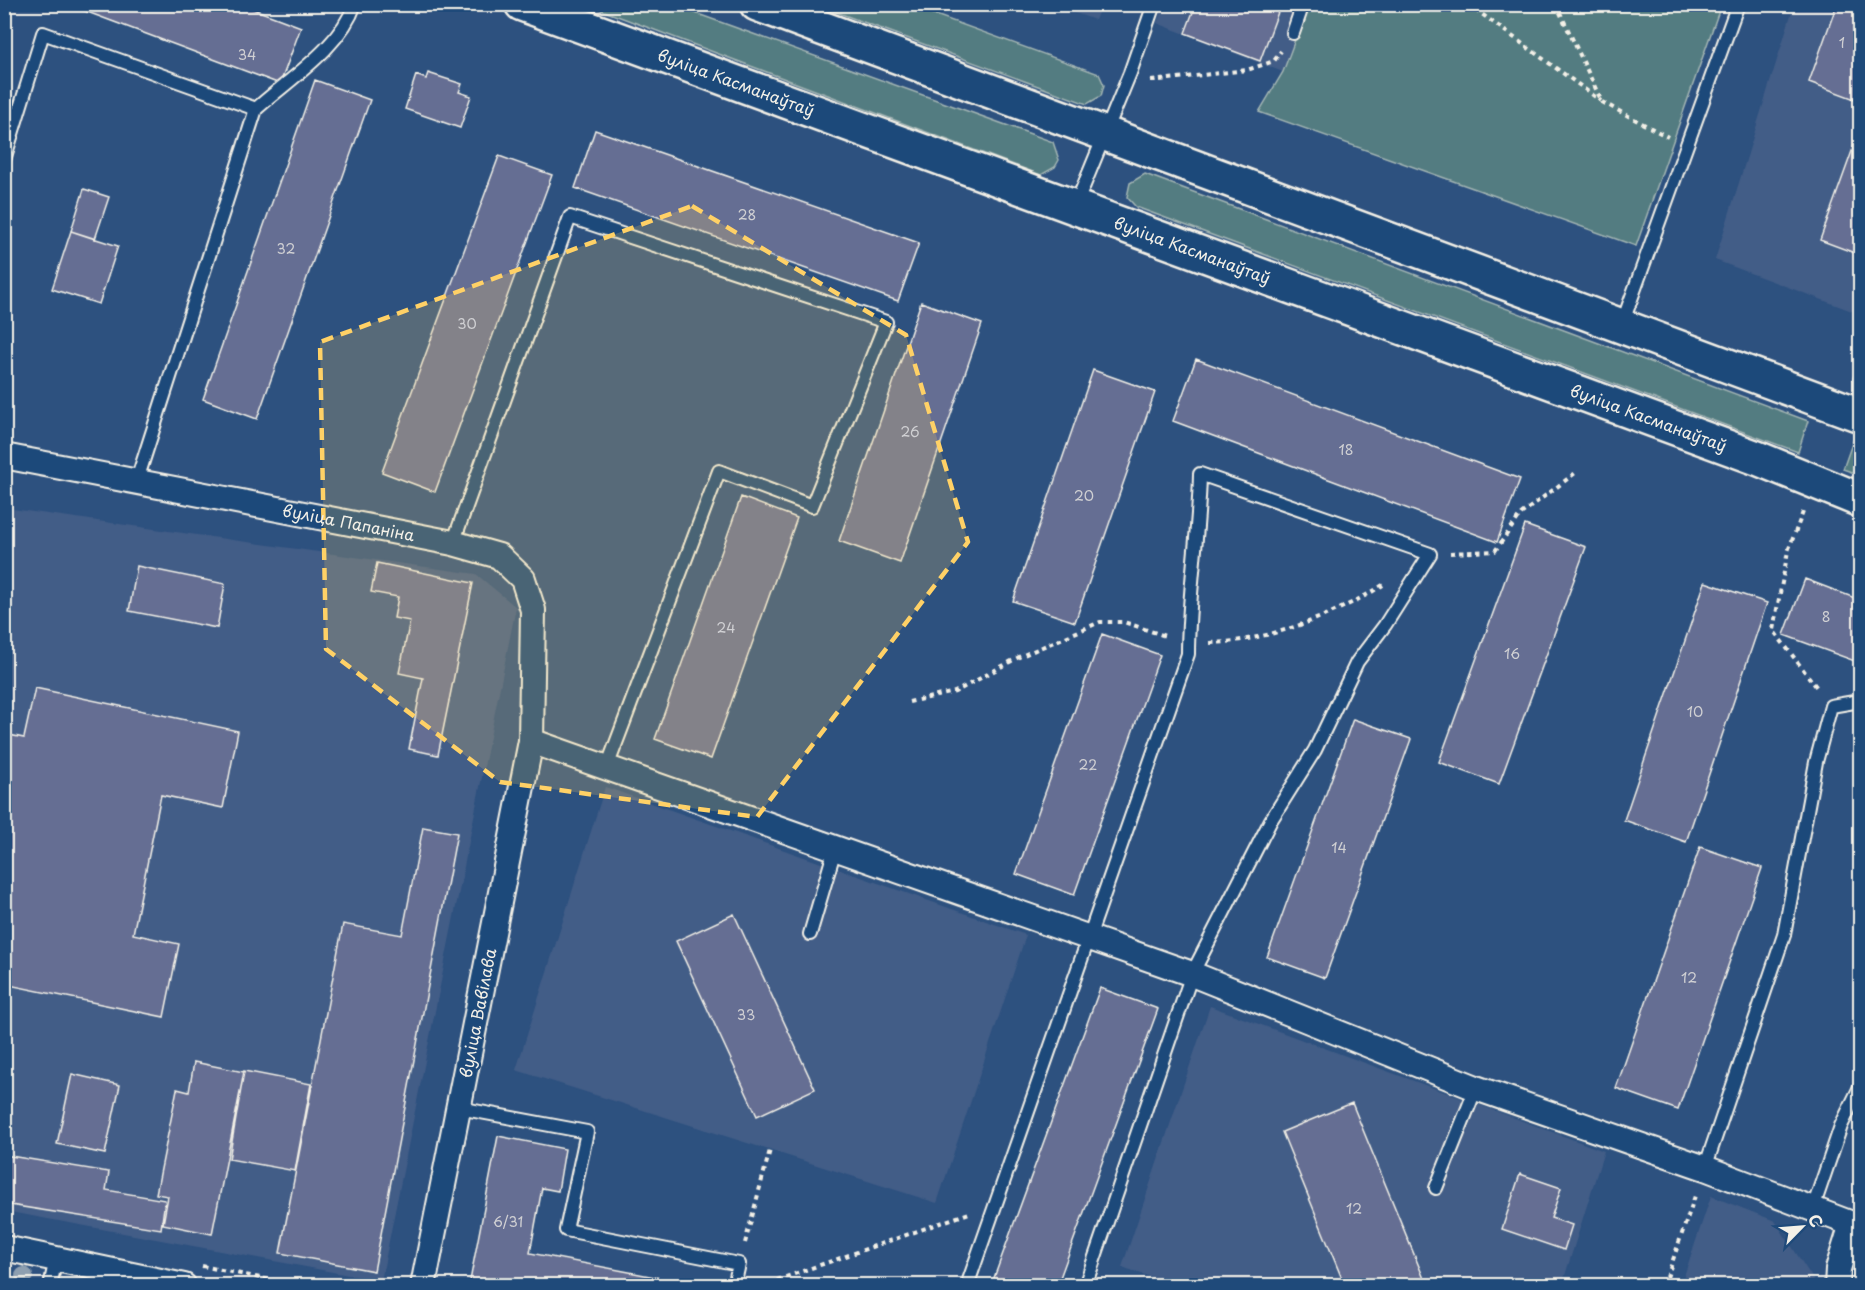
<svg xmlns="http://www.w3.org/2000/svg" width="1865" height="1290" viewBox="0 0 1865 1290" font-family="'Playpen Sans',sans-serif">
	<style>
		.built { fill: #425d87 }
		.green { fill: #537b81; stroke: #a4b6b4; stroke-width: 1.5 }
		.building { fill: #656e93; stroke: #f4f1e8; stroke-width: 1.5 }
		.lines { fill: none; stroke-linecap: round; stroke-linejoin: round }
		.service-casing { stroke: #f4f1e8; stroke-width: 16 }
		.minor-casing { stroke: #f4f1e8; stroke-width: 28 }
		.primary-casing { stroke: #f4f1e8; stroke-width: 38 }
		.path { stroke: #f4f1e8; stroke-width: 4; stroke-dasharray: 4.5 4.5; stroke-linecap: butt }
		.service { stroke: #1f4a7a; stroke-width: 12 }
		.minor { stroke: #1f4a7a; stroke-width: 24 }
		.primary { stroke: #1f4a7a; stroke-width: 33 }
		.tree { fill: #8d9fb0 }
		.marked { fill: #ffd166; fill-opacity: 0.2; stroke: #ffd166; stroke-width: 4.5; stroke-dasharray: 12 8; stroke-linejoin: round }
		.labels { text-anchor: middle; stroke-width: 4.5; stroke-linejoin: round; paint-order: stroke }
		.number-label { font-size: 14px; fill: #d0d0d3 }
		.street-label { font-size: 16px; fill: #f4f1e8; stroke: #1f4a7a }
	</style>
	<rect width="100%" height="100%" fill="#2d517f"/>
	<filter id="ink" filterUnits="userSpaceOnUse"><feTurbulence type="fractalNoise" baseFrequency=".0167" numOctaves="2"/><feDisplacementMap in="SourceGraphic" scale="12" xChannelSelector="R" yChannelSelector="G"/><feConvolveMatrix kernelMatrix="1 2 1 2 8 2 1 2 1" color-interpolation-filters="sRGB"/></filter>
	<g filter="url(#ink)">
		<path class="built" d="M1053 5H1101L1095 20Z
			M1164 5H1308L1283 72 1157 23Z
			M1794 5H1860V314L1715 260Z
			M5 508 476 574 516 607 381 1281 5 1211Z
			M605 787 1026 935 937 1203 516 1070Z
			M1210 1006 1604 1151 1562 1285 1176 1286 1122 1267Z
			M1711 1196 1775 1221 1817 1285H1681Z"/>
		<path class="green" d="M588 5H673L1053 142 1059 160 1055 167 1041 175Z
			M817 5H908L1099 74 1104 85 1101 96 1087 104Z
			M1308 5H1721L1636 246 1259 112 1283 72Z
			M1145 174 1808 421 1798 452 1136 207 1127 197 1130 183Z
			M1854 438 1860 440V475L1843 469Z"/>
		<path class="building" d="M66 4H240L301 27 280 84Z
			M1196 4H1281L1260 61 1185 33Z
			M1837 4H1860V101L1809 82Z
			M428 73 462 84 459 92 471 96 460 128 405 109 416 75 426 79Z
			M315 80 370 100 257 419 203 399Z
			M1860 129V255L1820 240Z
			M595 130 919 243 898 301 575 188Z
			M499 156 552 175 435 492 382 472Z
			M84 189 109 197 95 239 71 231Z
			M71 231 118 246 99 304 52 289Z
			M921 302 982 324 900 563 839 541Z
			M1196 359 1520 479 1497 542 1173 421Z
			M1093 370 1155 392 1075 622 1013 601Z
			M741 497 797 518 711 759 655 739Z
			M1525 525 1586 547 1499 784 1439 762Z
			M377 563 473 583 438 755 409 749 423 678 399 673 410 621 394 618 398 597 371 592Z
			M137 566 225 584 217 628 129 611Z
			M1805 579 1860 600V663L1784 635Z
			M1705 582 1767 603 1686 842 1624 820Z
			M1102 634 1160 655 1074 895 1016 874Z
			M35 688 238 731 223 808 161 795 133 934 179 944 164 1017 4 984V734L24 738Z
			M1353 719 1411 739 1325 978 1267 957Z
			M423 827 457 833 374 1271 280 1253 343 924 402 935Z
			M1700 847 1762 868 1678 1110 1616 1088Z
			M734 914 815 1089 757 1116 676 941Z
			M1100 988 1158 1009 1057 1286H991Z
			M194 1062 244 1072 212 1234 163 1224 168 1196 156 1194 177 1089 189 1092Z
			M244 1071 311 1084 295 1171 229 1159Z
			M72 1074 120 1085 105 1154 57 1144Z
			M1352 1103 1427 1286H1345L1282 1132Z
			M498 1136 565 1149 558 1191 542 1188 530 1253 702 1286H469Z
			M4 1155 109 1172 106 1190 165 1200 161 1229 4 1204Z
			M1520 1174 1561 1188 1551 1218 1572 1225 1564 1250 1502 1229Z"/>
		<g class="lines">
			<g class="service-casing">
				<path id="service" d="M1293 33 1303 4
					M256 109C289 79 340 48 355 4
					M4 160 43 33 256 109 136 483
					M1075 207 1130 73 1154 4
					M1622 324 1738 4
					M453 543 570 217 886 322 812 506 719 471 607 767
					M810 934 835 849
					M459 1108 587 1132 566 1230 739 1264 734 1286
					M1705 1168 1784 935 1816 762 1831 706 1860 701
					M1436 1188 1476 1088
					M1813 1208 1841 1126 1860 1087
					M50 1286 56 1259
					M967 1286 1188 654C1188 594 1199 534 1200 474L1430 554 1385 625 1357 662 1315 750 1271 820 1192 974 1085 1286"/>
			</g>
			<g class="minor-casing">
				<g id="minor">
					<path id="s1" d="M4 456 453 543 499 556 523 579 533 610 531 741 423 1286"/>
					<path d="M531 741 1192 974 1476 1088 1705 1168 1860 1227"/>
					<path d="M4 1248 184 1286"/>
					<path d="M1837 1286 1838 1269 1852 1224"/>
				</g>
			</g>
			<g class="primary-casing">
				<g id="primary">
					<path id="s2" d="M522 4 1757 458 1860 500"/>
					<path d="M757 4 1860 415"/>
				</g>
			</g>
			<path class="path" d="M1468 4 1601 101
				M1556 4 1602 102 1668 137
				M1151 81 1247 70 1274 61 1281 51
				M1854 380 1860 361
				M1803 512 1788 551 1773 630 1818 689
				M1450 553 1495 551 1521 514 1578 471
				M1210 643C1269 641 1334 616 1383 585
				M909 702 955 692 1019 657 1100 622H1124L1168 637
				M745 1243 770 1150
				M202 1266 299 1286
				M760 1286 969 1213
				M1623 1286 1624 1283
				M1664 1286 1696 1193"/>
			<use href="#service" class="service"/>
			<use href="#minor" class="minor"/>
			<use href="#primary" class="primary"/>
		</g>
		<circle class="tree" cx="24" cy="1276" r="9"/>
	</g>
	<path class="marked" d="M692 206 906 335 968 542 757 817 500 782 326 649 320 342Z"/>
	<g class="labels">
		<g class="number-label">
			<text x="1842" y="48">1</text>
			<text x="247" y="60">34</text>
			<text x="747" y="220">28</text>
			<text x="286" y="254">32</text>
			<text x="467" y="329">30</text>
			<text x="910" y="437">26</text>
			<text x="1346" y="455">18</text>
			<text x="1084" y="501">20</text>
			<text x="1826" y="622">8</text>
			<text x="726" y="633">24</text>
			<text x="1512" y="659">16</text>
			<text x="1695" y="717">10</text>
			<text x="1088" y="770">22</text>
			<text x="1339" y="853">14</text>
			<text x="1689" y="983">12</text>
			<text x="746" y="1020">33</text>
			<text x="1354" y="1214">12</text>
			<text x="508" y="1227">6/31</text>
		</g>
		<g class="street-label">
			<text dy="6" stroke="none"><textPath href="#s2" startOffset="228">вуліца Касманаўтаў</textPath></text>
			<text dy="6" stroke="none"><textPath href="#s2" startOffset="714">вуліца Касманаўтаў</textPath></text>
			<text dy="6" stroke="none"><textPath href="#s2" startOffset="1200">вуліца Касманаўтаў</textPath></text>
			<text dy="6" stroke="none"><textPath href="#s1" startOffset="351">вуліца Папаніна</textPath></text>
			<text transform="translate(478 1013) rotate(-79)" y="6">вуліца Вавілава</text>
		</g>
	</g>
	<rect width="1865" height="1290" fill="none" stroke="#1f4a7a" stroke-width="24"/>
	<rect x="12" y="12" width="1841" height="1266" fill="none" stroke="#f4f1e8" stroke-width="2" filter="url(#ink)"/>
	<g transform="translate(1802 1227) rotate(65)" stroke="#1f4a7a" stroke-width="4.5" paint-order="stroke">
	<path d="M0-4.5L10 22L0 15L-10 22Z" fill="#f4f1e8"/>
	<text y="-9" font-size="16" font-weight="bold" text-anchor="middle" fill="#f4f1e8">С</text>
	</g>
</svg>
